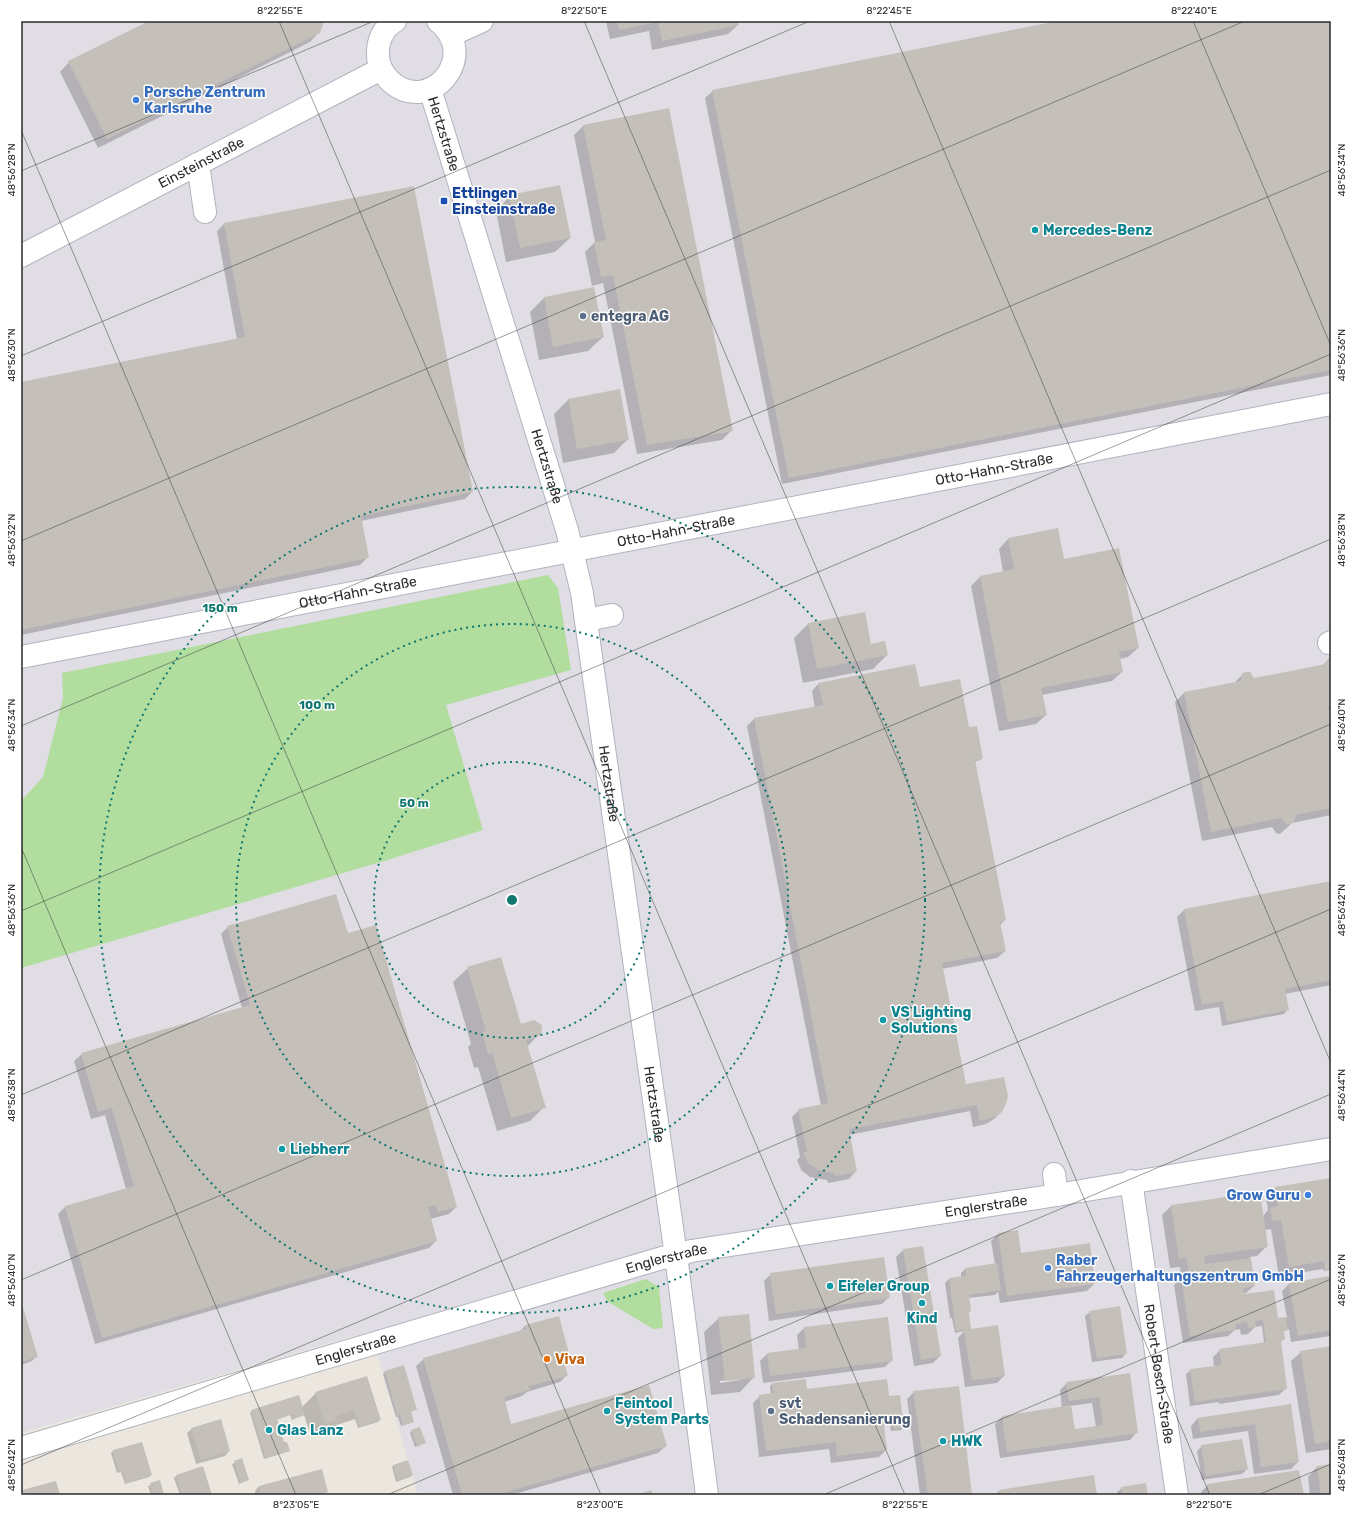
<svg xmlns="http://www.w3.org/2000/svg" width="1352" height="1516" viewBox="0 0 1352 1516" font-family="Rubik,sans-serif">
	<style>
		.industrial { fill: #e0dee4 }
		.green { fill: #b1dd9f }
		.shadow { fill: #0003; fill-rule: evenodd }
		.building { fill: #c4c0b9 }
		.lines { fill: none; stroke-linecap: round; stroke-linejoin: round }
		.minor-casing { stroke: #b1b3bd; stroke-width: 24 }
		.minor { stroke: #fff; stroke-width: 22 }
		.ticks { fill: none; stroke: #2a2a2a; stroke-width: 1; stroke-opacity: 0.45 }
		.ring { fill: none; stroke: #0f766e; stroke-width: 2; stroke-dasharray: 2 4 }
		.shop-dot { fill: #3f7fe0; stroke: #fff; stroke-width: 1.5 }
		.transit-dot { fill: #1a4fb4; stroke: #fff; stroke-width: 1.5 }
		.culture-dot { fill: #0f9aa8; stroke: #fff; stroke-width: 1.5 }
		.service-dot { fill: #5c6f8a; stroke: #fff; stroke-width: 1.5 }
		.food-dot { fill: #e8710a; stroke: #fff; stroke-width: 1.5 }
		.labels { text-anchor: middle; stroke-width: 3; stroke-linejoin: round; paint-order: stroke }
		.shop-label { font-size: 14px; font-weight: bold; fill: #366cbe; stroke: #fff; text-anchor: start }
		.street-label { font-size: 14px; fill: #2a2a2a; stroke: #fff }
		.transit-label { font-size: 14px; font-weight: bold; fill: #164399; stroke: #fff; text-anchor: start }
		.culture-label { font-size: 14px; font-weight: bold; fill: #0d838f; stroke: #fff; text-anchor: start }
		.service-label { font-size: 14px; font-weight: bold; fill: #4e5e75; stroke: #fff; text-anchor: start }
		.food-label { font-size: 14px; font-weight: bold; fill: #c56008; stroke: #fff; text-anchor: start }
		.centre { fill: #0f766e; stroke: #fff; stroke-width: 2 }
		.ring-label { font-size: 12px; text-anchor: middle; font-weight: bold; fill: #0f766e; stroke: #fff; stroke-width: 3; stroke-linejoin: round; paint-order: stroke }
		.neatline { fill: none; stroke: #2a2a2a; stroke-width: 1.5 }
		.ticks-label { font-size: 10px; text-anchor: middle; fill: #2a2a2a }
	</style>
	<rect width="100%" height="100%" fill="#ebe6de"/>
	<path class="industrial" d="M21 21H1331V1495H418L371 1331 21 1433Z"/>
	<path class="green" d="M548 575 558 588 571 670 446 705 483 830 384 861 21 968V801L43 777 63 698 62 673Z
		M646 1279 659 1287 663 1328 653 1329 607 1301 603 1293Z"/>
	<path class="shadow" d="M151 21H323L319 32 310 42 98 148 60 72 69 62Z
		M606 21H737L738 25 728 34 652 50 649 31 610 39Z
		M1062 21H1331V375L782 484 705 98 713 91Z
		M668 109 732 430 722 440 637 454 603 283 592 286 585 252 595 242 574 135 583 126Z
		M510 196 570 238 555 252 506 262 496 211Z
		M224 224 472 492 465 499 361 521 367 558 360 565 21 635V383L237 340 217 231Z
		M593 288 603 337 588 351 539 360 530 312 544 298Z
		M619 390 628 439 614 453 563 463 554 414 568 400Z
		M1057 530 1063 560 1138 648 1128 657 1120 659 1122 672 1112 681 1042 695 1046 715 1036 724 999 731 971 586 980 577 1003 572 999 549 1008 539Z
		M808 624 870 645 887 655 873 669 803 683 794 638Z
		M1331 657V710L1328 711 1331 729V815L1292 823 1280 834 1276 833 1272 827 1202 841 1175 702 1184 693 1234 683 1243 674 1254 679 1322 666Z
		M819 683 919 688 968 730 982 758 980 760 974 762 1005 920 1000 925 1005 951 997 958 942 969 965 1085 1007 1096 1004 1107 1002 1111 994 1119 986 1124 973 1127 970 1111 849 1135 856 1171 849 1179 828 1183 827 1180 810 1177 801 1170 797 1160 800 1157 792 1117 799 1110 821 1106 747 726 754 719 815 708 812 691Z
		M1331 882V985L1285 994 1288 1009 1284 1014 1222 1026 1219 1007 1195 1011 1177 917 1184 910Z
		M228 927 347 935 456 1207 449 1214 430 1219 436 1241 429 1248 95 1344 58 1214 65 1207 126 1189 105 1115 91 1119 74 1061 82 1054 242 1008 221 934Z
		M468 968 520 1025 540 1033 527 1047 544 1107 530 1121 497 1131 478 1067 474 1068 468 1047 471 1044 453 982Z
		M1331 1179V1270L1324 1271 1323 1269 1279 1276 1271 1229 1265 1230 1267 1246 1257 1256 1250 1257 1254 1286 1246 1293H1243L1275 1320 1287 1318 1282 1291 1289 1284 1331 1295V1336L1291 1342 1289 1329 1283 1332 1284 1339 1280 1342 1286 1388 1279 1395 1219 1404V1402L1190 1406 1186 1374 1191 1370 1214 1367 1213 1357 1220 1350 1264 1343 1262 1326 1255 1327 1248 1334 1241 1335 1240 1329 1235 1330 1228 1336 1183 1343 1174 1285 1181 1278 1180 1267 1170 1268 1162 1215 1172 1205 1263 1216 1268 1210 1266 1198 1276 1188Z
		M998 1234 1020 1254 1094 1284 1087 1291 1000 1303 998 1292 995 1295 968 1298 970 1311 968 1313 970 1330 1004 1376 997 1383 965 1387 958 1338 964 1331 955 1333 952 1318H950L945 1283 949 1279 961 1277V1273L965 1269 995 1264 991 1241Z
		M903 1250 940 1356 933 1363 914 1366 896 1257Z
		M771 1274 889 1297 882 1304 769 1321 764 1281Z
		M21 1303 36 1357 32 1361 21 1365Z
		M1090 1312 1126 1353 1122 1358 1092 1362 1085 1316Z
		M558 1317 569 1356 563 1362 567 1375 560 1382 527 1392 522 1396 504 1402 511 1425 666 1446 658 1453 511 1495H453L416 1366 424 1359 520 1331 525 1326Z
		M719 1318 754 1377 740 1392 711 1395 704 1332ZM740 1378V1380L720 1383V1381Z
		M887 1318 892 1360 885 1367 763 1383 760 1361 767 1354 799 1350 797 1335 804 1328Z
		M1331 1347V1449L1306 1453 1291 1361 1301 1352Z
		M403 1366 416 1409 410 1412 413 1421 411 1423 401 1426 398 1417H396L383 1374 385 1372Z
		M1129 1374 1137 1432 1130 1440 1000 1458 995 1424 1002 1417 1062 1408 1060 1390 1067 1383ZM1092 1403 1096 1427 1074 1430 1070 1406Z
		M772 1384 804 1391 888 1397 903 1428 901 1430 891 1431 889 1417 883 1418 886 1450 879 1457 831 1463 829 1449 759 1457 753 1403 760 1396 771 1395 770 1386Z
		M914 1392 971 1495H920L907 1399Z
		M316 1393 379 1420 378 1422 358 1428 355 1419 328 1428 322 1434 311 1437 304 1415 292 1420 290 1415 276 1420 284 1444 289 1450 287 1452 264 1459 250 1413 252 1411 302 1407Z
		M1290 1405 1298 1462 1291 1469 1254 1474 1248 1431 1193 1439 1191 1426 1198 1418Z
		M192 1429 229 1451 225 1456 196 1464 187 1433Z
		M412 1431 424 1443 423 1444 415 1447 410 1433Z
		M141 1443 151 1475 149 1477 125 1484 121 1472 117 1473 111 1453 113 1451Z
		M1202 1446 1247 1469 1242 1474 1202 1480 1197 1451Z
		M242 1460 248 1480 239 1484 232 1464Z
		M394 1465 412 1475 410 1477 396 1482 392 1467Z
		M1331 1465V1495H1310L1308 1477 1317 1467Z
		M176 1476 211 1495H180L174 1478Z
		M159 1481 163 1495H151L148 1486Z
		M1208 1485 1303 1495H1201V1492Z
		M259 1486 327 1491 324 1495H256L255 1491Z
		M1122 1488 1147 1495H1118L1117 1492Z
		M999 1491 1096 1495H995Z"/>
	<path class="building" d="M149 21H324L320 33 107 139 68 61Z
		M617 21H738L739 25 662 41 658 22 619 30Z
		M1057 21H1331V370L789 478 712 90Z
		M669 108 733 431 647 445 613 275 601 277 594 242 606 240 583 125Z
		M560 185 571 238 520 248 509 195Z
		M414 186 473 492 361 516 369 558 21 630V382L245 337 224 223Z
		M594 287 604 337 553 347 544 297Z
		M620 389 629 440 577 449 568 399Z
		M1058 528 1064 559 1119 548 1139 648 1119 652 1123 672 1041 688 1047 715 1008 722 980 576 1014 569 1008 538Z
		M865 612 871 644 885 641 888 655 817 669 808 623Z
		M1331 655V705L1328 706 1331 723V808L1296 815 1294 822 1290 824H1286L1281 818 1211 832 1184 692 1241 681 1242 673 1246 672H1250L1254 678 1326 664 1327 660Z
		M915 664 920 687 960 679 969 727 977 726 983 759 975 760 1006 920 1000 922 1006 951 942 963 966 1084 1004 1077 1008 1096 1007 1101 1002 1112 994 1117 980 1121 977 1105 849 1129 857 1172 835 1176 834 1173 818 1170 808 1163 803 1152H807L798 1109 828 1103 754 718 823 705 818 683Z
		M1331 881V980L1285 989 1289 1010 1227 1022 1223 1001 1202 1005 1184 909Z
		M336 894 348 933 376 925 457 1207 438 1212 435 1205 428 1207 437 1241 102 1338 65 1206 134 1186 112 1108 98 1112 81 1053 250 1005 227 926Z
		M501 957 521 1024 534 1020 542 1025V1030L541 1034 537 1037 526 1040 546 1108 511 1118 492 1053 488 1054 482 1032 486 1031 467 967Z
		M1331 1178V1269L1325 1270 1324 1261 1289 1267 1281 1220 1272 1221 1270 1208 1278 1206 1275 1187Z
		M1260 1192 1268 1247 1204 1256 1205 1264 1251 1258 1255 1286 1243 1288 1244 1294 1274 1290 1278 1318 1286 1317 1288 1330 1284 1331 1285 1339 1281 1340 1287 1389 1195 1402 1190 1369 1222 1365 1219 1349 1266 1342 1263 1320 1255 1321 1256 1327 1248 1328 1247 1322 1236 1324V1330L1190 1336 1181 1277 1189 1276 1188 1266 1186 1258 1179 1259 1171 1205Z
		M1018 1230 1021 1253 1090 1243 1095 1284 1007 1296 998 1233Z
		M923 1246 941 1356 921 1360 903 1249Z
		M884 1257 890 1298 776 1314 770 1273Z
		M997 1263 1001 1290 969 1295 971 1311 969 1312 971 1329 998 1325 1005 1376 972 1380 964 1330 956 1331 949 1278 966 1276 965 1268Z
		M1329 1276 1331 1289V1330L1298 1336 1289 1283Z
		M21 1301 38 1357 21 1362Z
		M1120 1306 1127 1354 1097 1358 1089 1311Z
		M749 1314 755 1378 725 1381 718 1317Z
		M559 1316 570 1357 563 1359 568 1376 529 1386 530 1390 504 1397 511 1424 649 1385 667 1446 496 1495H462L423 1358 526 1329 525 1325Z
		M888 1317 893 1361 770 1376 767 1353 806 1348 804 1327Z
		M1331 1346V1441L1315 1444 1300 1351Z
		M404 1365 417 1410 411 1411 414 1422 403 1425 400 1415 397 1416 385 1371Z
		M1130 1373 1138 1433 1007 1452 1002 1416 1071 1405 1075 1429 1103 1425 1099 1397 1069 1401 1066 1382Z
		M367 1376 381 1420 360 1427 354 1410 336 1416 337 1420 325 1424 315 1392Z
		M806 1379 807 1389 887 1379 889 1396 900 1395 904 1428 893 1429 891 1416 883 1417 887 1450 837 1456 836 1442 766 1451 759 1395 773 1393 772 1383Z
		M959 1386 972 1495H928L913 1391Z
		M299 1395 305 1415 294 1418 292 1414 277 1419 284 1442H287L290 1451 266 1458 251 1410Z
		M1291 1404 1299 1462 1261 1467 1255 1424 1200 1432 1198 1418Z
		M221 1419 230 1451 201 1460 191 1428Z
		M420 1427 426 1443 417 1446 411 1430Z
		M1242 1439 1248 1469 1206 1476 1201 1445Z
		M142 1442 152 1475 126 1483 123 1471 119 1472 113 1450Z
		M242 1458 249 1480 241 1483 234 1461Z
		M408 1460 413 1475 398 1480 393 1465Z
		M1331 1464V1495H1321L1317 1466Z
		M203 1466 212 1495H182L176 1475Z
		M322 1469 328 1492 324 1493 325 1495H261L259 1486Z
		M1299 1470 1304 1495H1209L1207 1484Z
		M1094 1475 1097 1495H999V1490Z
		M160 1480 164 1495H153L150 1483Z
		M56 1481 60 1495H24L22 1490Z
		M1146 1483 1148 1495H1123L1121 1487Z
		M651 1490 653 1495H636Z"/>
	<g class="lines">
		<g class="minor-casing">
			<g id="minor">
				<path d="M395 21C383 28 377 42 378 55 378 65 384 75 391 82 431 116 481 55 438 21"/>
				<path d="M451 35 482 21"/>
				<path id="s1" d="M430 89 567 530 582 593 676 1256 707 1495"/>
				<path d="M198 164 205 212"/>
				<path id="s2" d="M21 256 381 69"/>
				<path d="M586 620 612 615"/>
				<path d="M1329 643 1331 642"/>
				<path id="s3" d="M21 657 1331 404"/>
				<path d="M1054 1174 1057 1195"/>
				<path id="s4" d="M1131 1181 1177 1495"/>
				<path id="s5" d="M21 1448 662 1258 676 1256 691 1251 1057 1195 1331 1149"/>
			</g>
		</g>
		<use href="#minor" class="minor"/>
	</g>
	<path class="ticks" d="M279 21 905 1495M584 21 1210 1495M889 21 1331 1063M1193 21 1331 346M21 130 601 1495M21 171 374 21M21 356 810 21M21 541 1245 21M21 726 1331 170M21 847 296 1495M21 911 1331 354M21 1095 1331 539M21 1280 1331 724M21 1465 1331 909M387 1495 1331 1094M823 1495 1331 1279M1258 1495 1331 1464"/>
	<g class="ring">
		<circle cx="512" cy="900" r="138"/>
		<circle cx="512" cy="900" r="276"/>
		<circle cx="512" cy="900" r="413"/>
	</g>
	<g class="shop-dot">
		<circle cx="136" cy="100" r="4"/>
		<circle cx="1308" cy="1195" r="4"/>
		<circle cx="1048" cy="1268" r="4"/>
	</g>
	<rect class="transit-dot" x="440" y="197" width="8" height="8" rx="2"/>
	<g class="culture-dot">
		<circle cx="1035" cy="230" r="4"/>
		<circle cx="883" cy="1020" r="4"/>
		<circle cx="282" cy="1149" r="4"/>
		<circle cx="830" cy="1286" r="4"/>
		<circle cx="922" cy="1303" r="4"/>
		<circle cx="607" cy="1411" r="4"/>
		<circle cx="269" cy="1430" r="4"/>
		<circle cx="943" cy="1441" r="4"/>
	</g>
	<g class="service-dot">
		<circle cx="583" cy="316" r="4"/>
		<circle cx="771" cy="1411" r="4"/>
	</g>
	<circle class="food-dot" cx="547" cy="1359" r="4"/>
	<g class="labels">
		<g class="shop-label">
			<text x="144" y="97">Porsche Zentrum<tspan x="144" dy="16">Karlsruhe</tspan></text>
			<text x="1300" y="1200" text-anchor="end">Grow Guru</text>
			<text x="1056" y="1265">Raber<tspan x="1056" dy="16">Fahrzeugerhaltungszentrum GmbH</tspan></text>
		</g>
		<g class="street-label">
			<text dy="5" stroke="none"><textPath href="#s1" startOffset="47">Hertzstraße</textPath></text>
			<text dy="5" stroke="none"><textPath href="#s2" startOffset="203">Einsteinstraße</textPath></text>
			<text dy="5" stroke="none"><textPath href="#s1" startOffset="395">Hertzstraße</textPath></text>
			<text dy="5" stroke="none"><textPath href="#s3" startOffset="991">Otto-Hahn-Straße</textPath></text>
			<text dy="5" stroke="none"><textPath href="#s3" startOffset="667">Otto-Hahn-Straße</textPath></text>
			<text dy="5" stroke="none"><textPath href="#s3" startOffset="343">Otto-Hahn-Straße</textPath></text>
			<text dy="5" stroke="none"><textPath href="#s1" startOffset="719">Hertzstraße</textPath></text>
			<text dy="5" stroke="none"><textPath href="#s1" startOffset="1043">Hertzstraße</textPath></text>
			<text dy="5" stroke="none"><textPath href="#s5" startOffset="997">Englerstraße</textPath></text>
			<text dy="5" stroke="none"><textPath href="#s5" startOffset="673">Englerstraße</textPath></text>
			<text dy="5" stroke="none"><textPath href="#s5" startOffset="349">Englerstraße</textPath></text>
			<text dy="5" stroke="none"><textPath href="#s4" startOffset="195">Robert-Bosch-Straße</textPath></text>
		</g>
		<g class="transit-label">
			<text x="452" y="198">Ettlingen<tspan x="452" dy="16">Einsteinstraße</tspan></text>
		</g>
		<g class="culture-label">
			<text x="1043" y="235">Mercedes-Benz</text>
			<text x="891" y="1017">VS Lighting<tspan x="891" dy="16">Solutions</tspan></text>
			<text x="290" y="1154">Liebherr</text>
			<text x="838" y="1291">Eifeler Group</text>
			<text x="922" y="1323" text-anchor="middle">Kind</text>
			<text x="615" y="1408">Feintool<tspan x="615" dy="16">System Parts</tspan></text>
			<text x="277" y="1435">Glas Lanz</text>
			<text x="951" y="1446">HWK</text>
		</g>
		<g class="service-label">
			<text x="591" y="321">entegra AG</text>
			<text x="779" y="1408">svt<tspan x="779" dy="16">Schadensanierung</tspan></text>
		</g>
		<g class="food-label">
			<text x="555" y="1364">Viva</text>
		</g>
	</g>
	<circle cx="512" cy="900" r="6" class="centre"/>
	<g class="ring-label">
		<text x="220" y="612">150 m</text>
		<text x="317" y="709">100 m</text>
		<text x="414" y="807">50 m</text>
	</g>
	<rect width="1352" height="1516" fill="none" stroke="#ffffff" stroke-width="44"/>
	<rect x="22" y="22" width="1308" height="1472" class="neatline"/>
	<g class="ticks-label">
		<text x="280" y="14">8°22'55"E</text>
		<text x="584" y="14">8°22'50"E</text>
		<text x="889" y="14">8°22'45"E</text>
		<text x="1194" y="14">8°22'40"E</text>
		<text transform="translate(1341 170) rotate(-90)" y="4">48°56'34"N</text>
		<text transform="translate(11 170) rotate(-90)" y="4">48°56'28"N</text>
		<text transform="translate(1341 355) rotate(-90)" y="4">48°56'36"N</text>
		<text transform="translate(11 355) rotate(-90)" y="4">48°56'30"N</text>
		<text transform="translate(1341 540) rotate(-90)" y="4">48°56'38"N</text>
		<text transform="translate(11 540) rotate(-90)" y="4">48°56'32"N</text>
		<text transform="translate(1341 725) rotate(-90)" y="4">48°56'40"N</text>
		<text transform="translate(11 725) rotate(-90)" y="4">48°56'34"N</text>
		<text transform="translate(1341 910) rotate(-90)" y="4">48°56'42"N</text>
		<text transform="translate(11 910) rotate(-90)" y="4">48°56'36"N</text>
		<text transform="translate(1341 1095) rotate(-90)" y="4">48°56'44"N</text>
		<text transform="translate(11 1095) rotate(-90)" y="4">48°56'38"N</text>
		<text transform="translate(1341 1280) rotate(-90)" y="4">48°56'46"N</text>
		<text transform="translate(11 1280) rotate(-90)" y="4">48°56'40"N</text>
		<text transform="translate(1341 1465) rotate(-90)" y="4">48°56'48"N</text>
		<text transform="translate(11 1465) rotate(-90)" y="4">48°56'42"N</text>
		<text x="296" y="1508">8°23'05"E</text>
		<text x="600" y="1508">8°23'00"E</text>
		<text x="905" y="1508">8°22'55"E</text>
		<text x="1209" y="1508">8°22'50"E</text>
	</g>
</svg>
